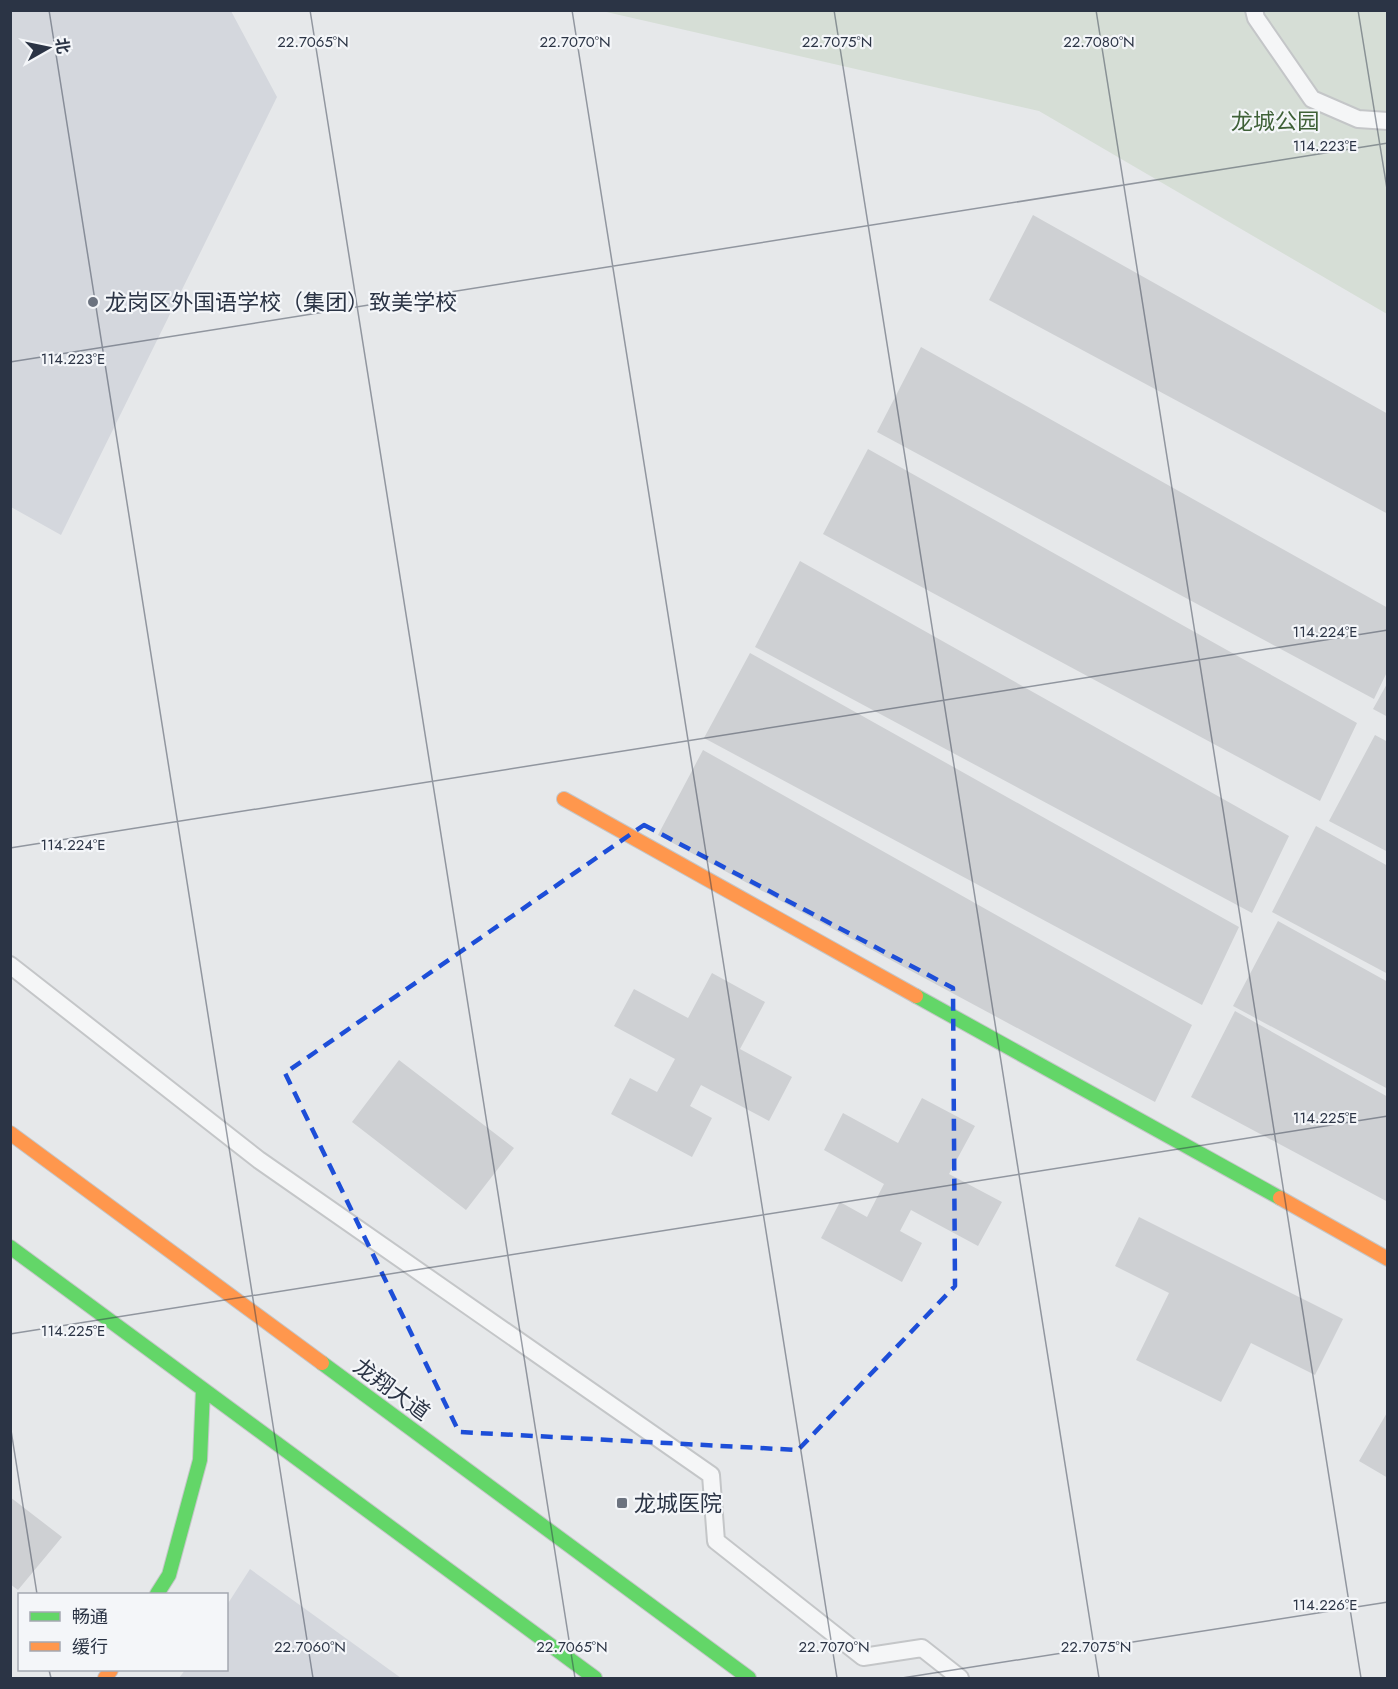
<svg xmlns="http://www.w3.org/2000/svg" width="1398" height="1689" viewBox="0 0 1398 1689" font-family="Jost,'Noto Sans SC',sans-serif">
	<style>
		.built { fill: #d4d7dd }
		.green { fill: #d6ded6 }
		.building { fill: #ced0d3 }
		.lines { fill: none; stroke-linecap: round; stroke-linejoin: round }
		.lane-casing { stroke: #c4c6c8; stroke-width: 20 }
		.fast-casing { stroke: #c4c6c8; stroke-width: 16 }
		.slow-casing { stroke: #c4c6c8; stroke-width: 16 }
		.lane { stroke: #f5f6f7; stroke-width: 16 }
		.fast { stroke: #63d668; stroke-width: 14 }
		.slow { stroke: #ff974d; stroke-width: 14 }
		.marked { fill: none; stroke: #1d4ed8; stroke-width: 4.5; stroke-dasharray: 12 8; stroke-linejoin: round }
		.ticks { fill: none; stroke: #2b3445; stroke-width: 1.5; stroke-opacity: 0.45 }
		.poi-dot { fill: #6c737f; stroke: #f4f6f9; stroke-width: 2 }
		.labels { text-anchor: middle; stroke-width: 4.5; stroke-linejoin: round; paint-order: stroke }
		.park-label { font-size: 22px; fill: #3f6138; stroke: #f4f6f9 }
		.poi-label { font-size: 22px; fill: #2b3445; stroke: #f4f6f9; text-anchor: start }
		.street-label { font-size: 22px; fill: #2b3445; stroke: #f4f6f9 }
		.ticks-label { font-size: 15px; text-anchor: middle; fill: #2b3445; stroke: #f4f6f9; stroke-width: 4.5; stroke-linejoin: round; paint-order: stroke }
	</style>
	<rect width="100%" height="100%" fill="#e6e8ea"/>
	<path class="built" d="M11 10 231 11 277 97 61 535 11 507Z
		M250 1569 401 1678H179L185 1670H226L227 1605Z"/>
	<path class="green" d="M602 11H1387V314L1039 111Z"/>
	<path class="building" d="M1033 215 1388 414V514L989 300Z
		M921 347 1388 608V670L1374 699 877 432Z
		M868 449 1357 723 1320 801 823 534Z
		M800 561 1289 836 1252 913 755 647Z
		M750 653 1239 927 1202 1005 704 738Z
		M1388 682V717L1373 709Z
		M1375 735 1388 742V852L1329 821Z
		M703 750 1192 1025 1155 1102 658 835Z
		M1316 826 1388 866V974L1272 912Z
		M1278 921 1388 982V1089L1233 1006Z
		M712 973 765 1002 740 1049 792 1077 769 1121 701 1085 690 1106 712 1118 692 1157 611 1114 630 1078 657 1092 675 1059 614 1026 634 989 688 1018Z
		M1235 1011 1388 1097V1202L1191 1097Z
		M399 1060 514 1148 466 1210 352 1122Z
		M922 1098 975 1126 949 1174 1002 1202 978 1246 911 1210 900 1231 922 1243 902 1282 821 1238 840 1202 867 1217 884 1184 824 1150 843 1113 898 1143Z
		M1139 1217 1343 1319 1315 1375 1251 1343 1221 1402 1136 1360 1169 1293 1115 1266Z
		M1388 1411V1478L1359 1461Z
		M10 1497 62 1537 18 1590 10 1584Z"/>
	<g class="lines">
		<g class="lane-casing">
			<path id="lane" d="M1254 10 1256 18 1312 99 1358 119 1388 121
				M10 965 259 1160 711 1475 716 1541 863 1657 922 1648 960 1678"/>
		</g>
		<g class="fast-casing">
			<path id="fast" d="M916 996 1280 1198
				M10 1247 595 1678
				M322 1363 749 1678
				M157 1594 169 1575 200 1460 203 1390"/>
		</g>
		<g class="slow-casing">
			<path id="slow" d="M564 799 916 996
				M10 1133 322 1363
				M1280 1198 1388 1259
				M105 1678 111 1670"/>
		</g>
		<use href="#lane" class="lane"/>
		<use href="#fast" class="fast"/>
		<use href="#slow" class="slow"/>
	</g>
	<path class="marked" d="M644 825 953 988 955 1286 798 1450 459 1432 285 1073Z"/>
	<path class="ticks" d="M49 10 313 1678M310 10 575 1678M572 10 837 1678M834 10 1099 1678M1096 10 1361 1678M1358 10 1388 195M10 362 1388 143M10 848 1388 630M10 1334 1388 1116M10 1424 37 1594M49 1670 51 1678M902 1678 1388 1602"/>
	<g class="poi-dot">
		<circle cx="93" cy="302" r="6"/>
		<rect x="616" y="1497" width="12" height="12" rx="3"/>
	</g>
	<g class="labels">
		<g class="park-label">
			<text x="1275" y="129">龙城公园</text>
		</g>
		<g class="poi-label">
			<text x="105" y="310">龙岗区外国语学校（集团）致美学校</text>
			<text x="634" y="1511">龙城医院</text>
		</g>
		<g class="street-label">
			<text transform="translate(392 1389) rotate(36)" y="8">龙翔大道</text>
		</g>
	</g>
	<g class="ticks-label">
		<text x="313" y="47">22.7065°N</text>
		<text x="575" y="47">22.7070°N</text>
		<text x="837" y="47">22.7075°N</text>
		<text x="1099" y="47">22.7080°N</text>
		<text x="1325" y="151">114.223°E</text>
		<text x="73" y="364">114.223°E</text>
		<text x="1325" y="637">114.224°E</text>
		<text x="73" y="850">114.224°E</text>
		<text x="1325" y="1123">114.225°E</text>
		<text x="73" y="1336">114.225°E</text>
		<text x="1325" y="1610">114.226°E</text>
		<text x="310" y="1652">22.7060°N</text>
		<text x="572" y="1652">22.7065°N</text>
		<text x="834" y="1652">22.7070°N</text>
		<text x="1096" y="1652">22.7075°N</text>
	</g>
	<rect width="1398" height="1689" fill="none" stroke="#2b3445" stroke-width="24"/>
	<rect x="18" y="1593" width="210" height="78" fill="#f4f6f9" stroke="#a4a8b1" stroke-width="1.5"/>
	<rect x="30" y="1612" width="30" height="9" fill="#63d668" stroke="#a4a8b1" stroke-width="1.5"/>
	<text x="72" y="1623" font-size="18" fill="#2b3445">畅通</text>
	<rect x="30" y="1642" width="30" height="9" fill="#ff974d" stroke="#a4a8b1" stroke-width="1.5"/>
	<text x="72" y="1653" font-size="18" fill="#2b3445">缓行</text>
	<g transform="translate(48 48) rotate(81)" stroke="#f4f6f9" stroke-width="4.5" paint-order="stroke">
	<path d="M0-4.5L10 22L0 15L-10 22Z" fill="#2b3445"/>
	<text y="-9" font-size="16" font-weight="bold" text-anchor="middle" fill="#2b3445">北</text>
	</g>
</svg>
